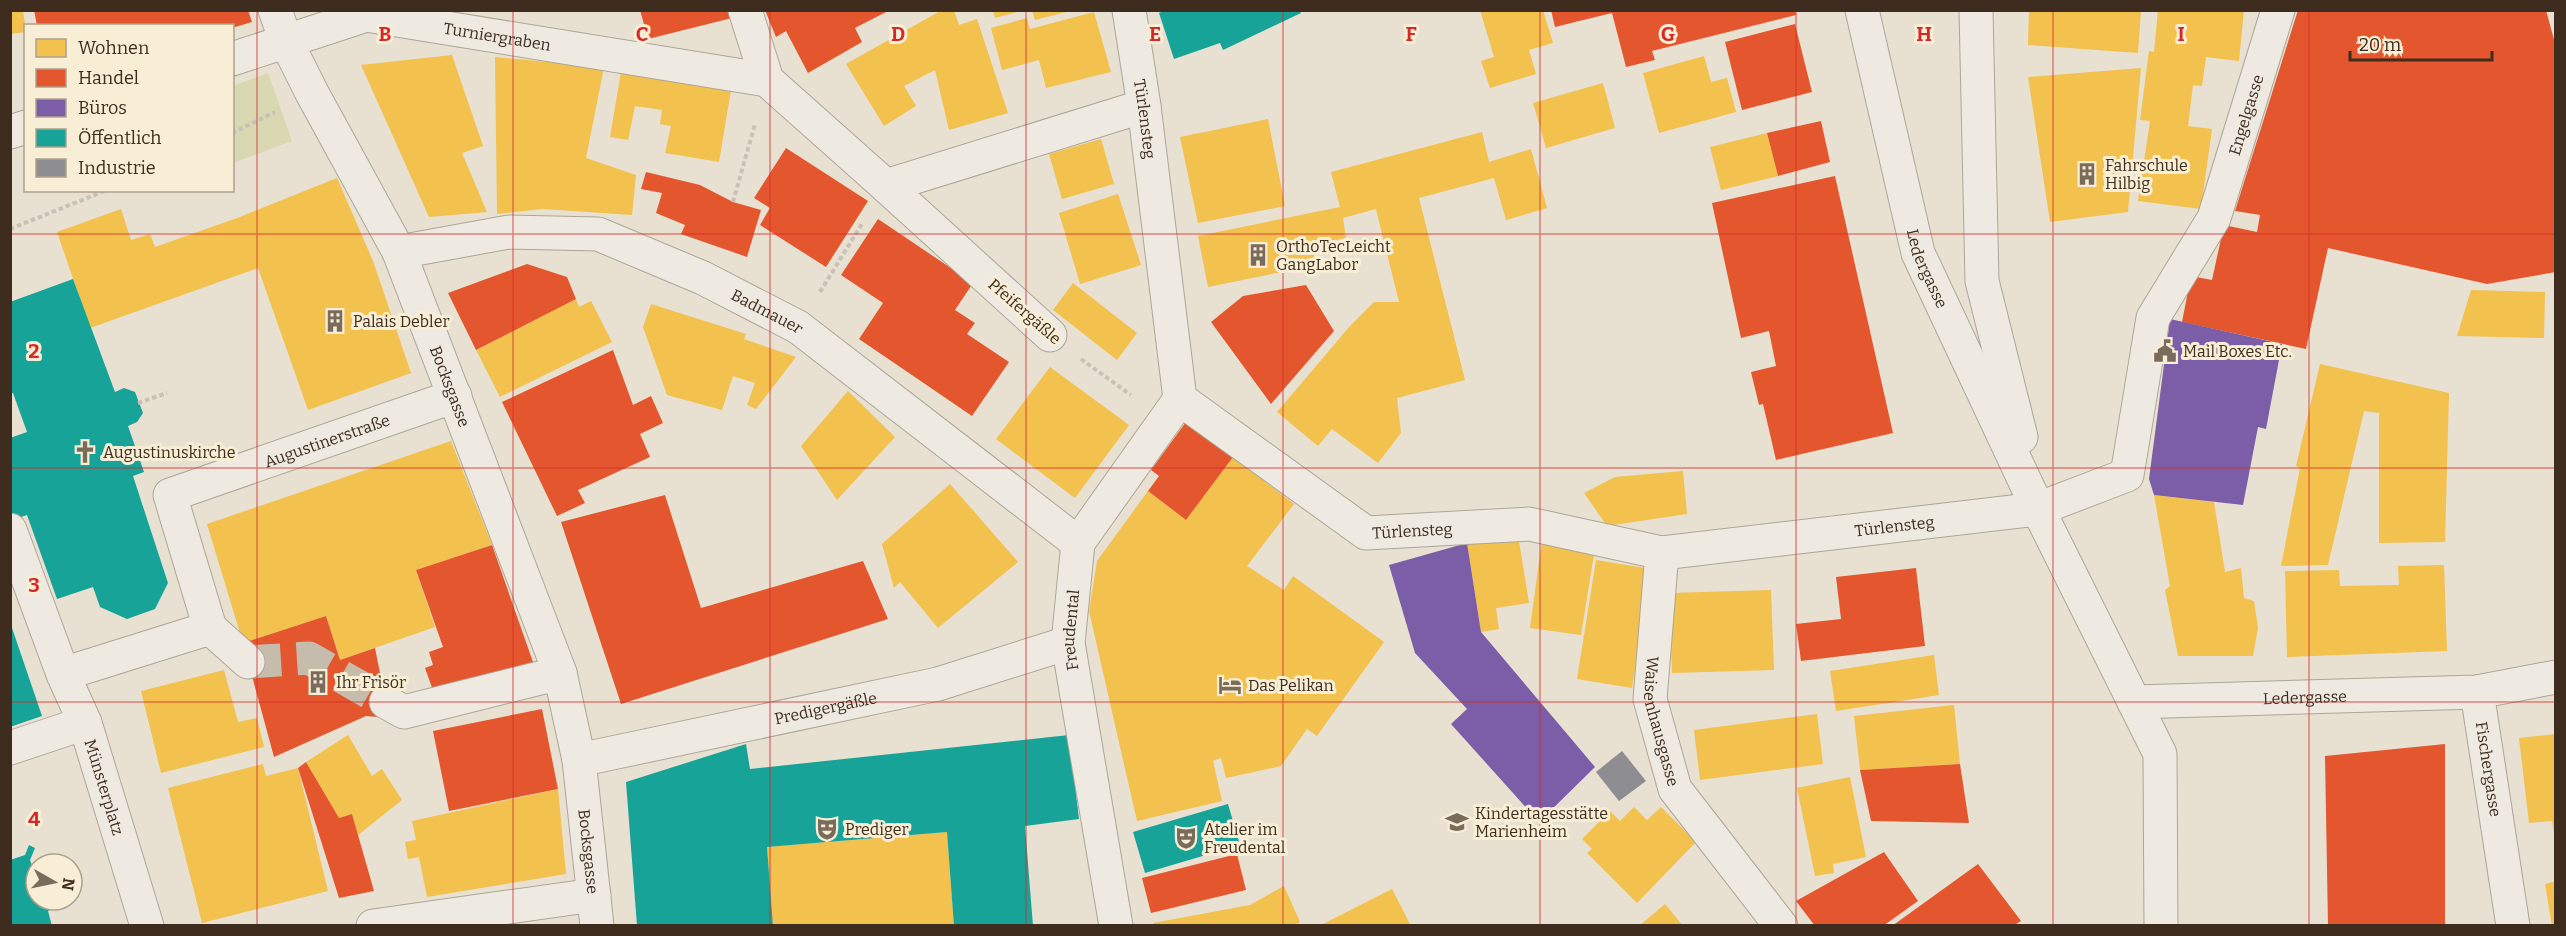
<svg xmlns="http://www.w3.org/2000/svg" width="2566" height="936" viewBox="0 0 2566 936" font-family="Bitter,serif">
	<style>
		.green { fill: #d9d8b1 }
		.homes { fill: #f2c14e }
		.shops { fill: #e4572e }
		.offices { fill: #7b5ea7 }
		.public { fill: #17a398 }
		.industry { fill: #8d8d92 }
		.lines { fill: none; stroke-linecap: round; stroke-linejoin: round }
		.minor-tunnel { stroke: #c6bcac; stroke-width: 33; stroke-dasharray: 33 16; stroke-linecap: butt }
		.minor-casing { stroke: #ada598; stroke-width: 35 }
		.path { stroke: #c8c1b8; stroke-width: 4; stroke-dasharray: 4.5 3; stroke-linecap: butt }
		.minor { stroke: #efeae1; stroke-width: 33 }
		.grid { fill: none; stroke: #d62828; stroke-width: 1.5; stroke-opacity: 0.55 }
		.labels { text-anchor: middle; stroke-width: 6; stroke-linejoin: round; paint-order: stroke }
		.street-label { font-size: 16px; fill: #3e2d1e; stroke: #f8eed5 }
		.poi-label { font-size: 16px; fill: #3e2d1e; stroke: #f8eed5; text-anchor: start }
		.grid-label { font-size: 20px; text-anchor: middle; font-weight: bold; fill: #d62828; stroke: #f8eed5; stroke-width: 6; stroke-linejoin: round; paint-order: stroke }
	</style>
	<rect width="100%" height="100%" fill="#e8e0d0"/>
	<path class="green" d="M268 73 292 141 233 163V86Z"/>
	<path class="homes" d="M10 10H23L26 32 10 34Z
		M942 10H954L959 25 977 19 1008 113 949 130 935 70 904 86 916 106 884 126 846 64Z
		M993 10H1021V11L995 18Z
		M1032 10H1069L1070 11 1035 20Z
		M1480 10H1543L1553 43 1529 50 1536 74 1490 88 1481 61 1494 57Z
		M2029 10H2141L2138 53 2028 45Z
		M2158 10H2244L2239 61 2206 57 2202 86 2193 85 2188 126 2212 129 2201 209 2138 201 2150 121 2140 120 2149 51 2154 52Z
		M1094 12 1111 72 1046 88 1039 60 1002 70 991 28 1027 18 1030 29Z
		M452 55 483 146 462 153 487 212 429 217 361 65Z
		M1704 56 1711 82 1727 78 1736 112 1659 133 1643 73Z
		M495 57 604 67 586 158 636 175 632 215 543 209 497 214Z
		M2141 68 2128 212 2050 222 2028 77Z
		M621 72 731 90 719 162 665 153 671 126 660 124 662 110 635 106 628 140 610 137Z
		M1603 83 1615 128 1546 148 1533 103Z
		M1268 119 1285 206 1198 223 1180 137Z
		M1482 132 1489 162 1531 149 1547 208 1506 220 1494 178 1419 198 1465 380 1397 398 1401 433 1378 463 1332 429 1318 446 1277 412 1350 326 1374 302H1399L1376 209 1343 218 1346 238 1312 245 1316 265 1208 287 1198 236 1340 207 1331 172Z
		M1767 133 1778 176 1721 190 1710 147Z
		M1101 139 1114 184 1062 199 1049 154Z
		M337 178 373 261 411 373 308 410 258 268 90 328 57 232 121 209 131 240 150 234 155 247 240 217Z
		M1118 194 1141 265 1080 284 1059 213Z
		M1073 283 1137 333 1117 360 1053 310Z
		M2471 290 2545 292 2544 338 2457 336Z
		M576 299 579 307 591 301 612 342 500 397 476 350Z
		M651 304 746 334 744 339 796 357 756 409 747 405 755 383 733 376 722 410 667 395 643 327Z
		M2320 364 2449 393 2445 542 2379 543V413L2364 411 2328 565 2281 566 2300 468 2296 466Z
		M1050 367 1129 425 1075 498 996 439Z
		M848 391 895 437 837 500 801 446Z
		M451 441 492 545 416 570 435 627 340 660 326 616 243 643 207 524Z
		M1233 457 1294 504 1247 566 1284 590 1293 576 1384 642 1317 736 1307 729 1281 766 1226 778 1221 758 1213 761 1222 801 1137 821 1089 611 1097 561 1148 491 1186 520Z
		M1683 471 1687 514 1607 526 1584 493 1615 477Z
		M950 484 1018 562 938 628 900 582 894 588 882 544Z
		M2154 495 2214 502 2225 572 2241 568 2244 598 2254 601 2258 628 2253 656H2178L2165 590 2170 586Z
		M1518 535 1529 603 1496 608 1499 629 1481 632 1467 543Z
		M1542 540 1595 548 1581 635 1530 628Z
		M1596 560 1651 569 1632 688 1577 679Z
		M2444 565 2447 651 2287 657 2285 571 2339 570 2340 586 2399 585 2398 566Z
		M1771 590 1774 670 1672 673 1669 593Z
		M1934 655 1939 695 1836 711 1830 671Z
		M224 670 238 722 257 718 264 747 161 773 141 691Z
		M1954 705 1960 764 1860 770 1854 716Z
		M1817 714 1823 764 1700 780 1694 730Z
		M2556 734V834H2554L2552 821 2529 823 2519 738Z
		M348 735 372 776 382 769 402 800 358 835 352 814 339 818 306 762Z
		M263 764 266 776 298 768 328 891 202 923 168 788Z
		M1850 777 1866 857 1833 864 1834 873 1815 876 1797 788Z
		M558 789 566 874 427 897 419 857 408 859 405 842 416 840 412 821Z
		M1634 807 1647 820 1661 807 1696 842 1637 903 1587 853 1592 849 1582 839 1610 811 1620 821Z
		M947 832 954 926H773L767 847Z
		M2556 881V925L2552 926 2545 884Z
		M1284 886 1300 922 1294 926H1154L1153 923 1250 905Z
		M1392 889 1411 926H1319Z
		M1665 904 1683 926H1639Z"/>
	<path class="shops" d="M34 10H248L252 22 232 28V26H37Z
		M640 10H730L732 18 648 39Z
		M765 10H890L855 28 862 42 808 73 786 31 776 37Z
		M1551 10H1795L1796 15 1652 51 1655 60 1626 67 1612 13 1555 27Z
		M2298 10H2546L2556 47V272L2487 284 2328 248 2306 349 2182 322 2191 276 2212 280 2224 225 2257 232 2260 215 2235 211Z
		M1795 24 1812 92 1742 110 1725 42Z
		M1821 121 1830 162 1778 176 1767 133Z
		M786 148 868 201 826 267 760 225 770 208 754 198Z
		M646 172 700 185 733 202 761 210 747 257 681 234 685 225 656 213 662 193 641 189Z
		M1835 176 1893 433 1776 460 1763 404 1759 405 1751 372 1776 366 1769 331 1741 338 1712 203Z
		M878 219 973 283 955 310 975 323 967 334 1009 362 972 416 859 339 883 303 841 275Z
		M527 264 567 277 576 299 476 350 448 293Z
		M1306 285 1334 331 1271 404 1211 322 1243 296Z
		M613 350 633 405 651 396 663 423 640 434 650 457 578 490 585 503 557 516 502 402Z
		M1186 422 1233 457 1186 520 1148 491 1159 476 1151 470Z
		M665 495 701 608 863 561 888 619 621 704 561 522Z
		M492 545 533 662 435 696 425 668 433 665 429 652 443 647 416 570Z
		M1916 568 1925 646 1801 661 1796 624 1841 619 1836 577Z
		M326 616 340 660 375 648 389 718 366 716 274 757 243 643Z
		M542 709 558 789 449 811 433 731Z
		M2445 744V926H2328L2325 756Z
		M306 762 339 818 352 814 374 891 339 898 298 768Z
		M1960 764 1969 823 1871 821 1860 770Z
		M1884 852 1918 901 1883 926H1815L1796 901Z
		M1237 854 1246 890 1151 913 1142 878Z
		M1978 864 2021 921 2013 926H1892Z"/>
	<path class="offices" d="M2170 319 2282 344 2266 429 2258 427 2243 505 2154 495 2149 479Z
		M1467 543 1481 632 1595 767 1539 822 1451 724 1467 709 1415 653 1389 565Z"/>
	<path class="public" d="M1166 10H1299L1301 13 1223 50 1220 43 1174 59 1159 13Z
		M73 279 115 392 124 388 135 392 143 413 137 422 128 426 144 472 133 476 168 583 155 609 127 619 100 607 93 587 57 599 27 515 10 521V438L27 432 13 393H10V302Z
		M11 625 42 716 10 727V626Z
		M1069 735 1079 819 1025 826 1033 926H954L947 832 767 847 773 926H637L626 782 746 744 750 769Z
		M1228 804 1240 845 1145 873 1133 832Z
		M29 845 35 848 30 860 36 876V900H44L46 905 53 903 54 908 48 911 52 926H10V860L25 855Z"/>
	<path class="industry" d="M1622 751 1646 781 1619 801 1596 772Z"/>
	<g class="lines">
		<path class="minor-tunnel" d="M248 662 309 658 386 702"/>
		<g class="minor-casing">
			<g id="minor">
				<path id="s1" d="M275 10 286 41 312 93 399 252 560 673 579 760 597 926"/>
				<path d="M745 10 767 80 886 186 1144 106"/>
				<path id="s2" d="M1129 10 1144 106 1180 399 1366 533 1529 524 1662 553 2038 509 2127 475 2153 318 2214 218 2278 10"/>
				<path id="s3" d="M1862 10 1918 253 2038 509 2160 754 2161 926"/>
				<path d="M1976 10 1982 281 2021 437"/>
				<path id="s4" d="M232 59 366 15 767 80"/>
				<path d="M10 132 26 127"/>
				<path d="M886 186 1050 335"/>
				<path id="s5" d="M399 252 509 232 598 234 703 278 798 327 1078 543"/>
				<path d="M10 530 63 674 85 723"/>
				<path id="s6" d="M1662 553 1650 699 1675 789 1781 926"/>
				<path d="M210 628 248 662"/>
				<path id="s7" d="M63 674 210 628 170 495 455 396"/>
				<path id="s8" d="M2477 692 2513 926"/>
				<path d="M386 702 404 712 560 673"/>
				<path id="s9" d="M2134 702 2477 692 2556 677"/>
				<path id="s10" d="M10 748 85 723 147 926"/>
				<path id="s11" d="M579 760 938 684 1068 643"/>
				<path d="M373 926 594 895"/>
				<path id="s12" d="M1116 926 1068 643 1078 543 1180 399"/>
			</g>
		</g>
		<path class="path" d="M232 133 275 112
			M733 202 755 124
			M10 229 107 190
			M820 292 863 222
			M1081 359 1131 395
			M138 403 167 393"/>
		<use href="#minor" class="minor"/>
	</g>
	<path class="grid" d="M257 10V926M513 10V926M770 10V926M1026 10V926M1283 10V926M1540 10V926M1796 10V926M2053 10V926M2309 10V926M10 234H2556M10 468H2556M10 702H2556"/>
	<defs>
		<g id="building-bare" transform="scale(1.8)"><path d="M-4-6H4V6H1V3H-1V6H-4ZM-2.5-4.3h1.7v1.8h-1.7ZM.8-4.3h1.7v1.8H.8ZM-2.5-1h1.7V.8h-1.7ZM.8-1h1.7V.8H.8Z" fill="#7a6c5c" stroke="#f8eed5" stroke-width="2.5" paint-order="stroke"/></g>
		<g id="civic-bare" transform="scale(1.8)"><path d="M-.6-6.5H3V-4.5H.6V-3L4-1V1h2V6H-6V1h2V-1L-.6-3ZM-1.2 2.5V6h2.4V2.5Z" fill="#7a6c5c" stroke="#f8eed5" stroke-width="2.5" paint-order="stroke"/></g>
		<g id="church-bare" transform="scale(1.8)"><path d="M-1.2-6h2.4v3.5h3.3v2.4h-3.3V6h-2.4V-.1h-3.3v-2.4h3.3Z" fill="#7a6c5c" stroke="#f8eed5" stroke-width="2.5" paint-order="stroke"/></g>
		<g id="hotel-bare" transform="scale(1.8)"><path d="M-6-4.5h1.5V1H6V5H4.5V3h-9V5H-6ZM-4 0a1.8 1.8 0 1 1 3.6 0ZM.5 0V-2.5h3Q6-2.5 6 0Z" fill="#7a6c5c" stroke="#f8eed5" stroke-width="2.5" paint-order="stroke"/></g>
		<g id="school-bare" transform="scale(1.8)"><path d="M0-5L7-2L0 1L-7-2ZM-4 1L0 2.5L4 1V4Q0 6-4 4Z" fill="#7a6c5c" stroke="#f8eed5" stroke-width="2.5" paint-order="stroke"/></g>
		<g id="theatre-bare" transform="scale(1.8)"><path d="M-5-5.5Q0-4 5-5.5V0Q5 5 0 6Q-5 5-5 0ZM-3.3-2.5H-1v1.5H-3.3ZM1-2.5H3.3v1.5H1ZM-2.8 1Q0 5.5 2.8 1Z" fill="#7a6c5c" stroke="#f8eed5" stroke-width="2.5" paint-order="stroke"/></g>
	</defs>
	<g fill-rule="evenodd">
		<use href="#building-bare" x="2087" y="174"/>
		<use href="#building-bare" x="1258" y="255"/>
		<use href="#building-bare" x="335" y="321"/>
		<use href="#civic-bare" x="2165" y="351"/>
		<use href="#church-bare" x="85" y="452"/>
		<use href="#building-bare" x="318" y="682"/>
		<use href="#hotel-bare" x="1230" y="685"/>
		<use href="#school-bare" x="1457" y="822"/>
		<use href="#theatre-bare" x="827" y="829"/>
		<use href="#theatre-bare" x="1186" y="838"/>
	</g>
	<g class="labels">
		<g class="street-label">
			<text dy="6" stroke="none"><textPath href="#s4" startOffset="274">Turniergraben</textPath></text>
			<text dy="6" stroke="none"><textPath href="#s2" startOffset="1779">Engelgasse</textPath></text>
			<text dy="6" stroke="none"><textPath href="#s2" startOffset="110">Türlensteg</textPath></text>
			<text dy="6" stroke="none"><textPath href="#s3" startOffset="267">Ledergasse</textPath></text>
			<text transform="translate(1025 311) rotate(41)" y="6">Pfeifergäßle</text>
			<text dy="6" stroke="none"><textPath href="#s5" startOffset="387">Badmauer</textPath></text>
			<text dy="6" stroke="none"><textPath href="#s1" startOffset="416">Bocksgasse</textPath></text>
			<text dy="6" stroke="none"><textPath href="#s7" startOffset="459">Augustinerstraße</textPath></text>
			<text dy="6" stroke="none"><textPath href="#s2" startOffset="1155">Türlensteg</textPath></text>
			<text dy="6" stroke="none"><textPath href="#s2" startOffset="668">Türlensteg</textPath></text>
			<text dy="6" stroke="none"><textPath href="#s12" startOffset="300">Freudental</textPath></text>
			<text dy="6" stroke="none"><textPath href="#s9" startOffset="171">Ledergasse</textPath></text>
			<text dy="6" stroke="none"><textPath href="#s11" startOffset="252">Predigergäßle</textPath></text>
			<text dy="6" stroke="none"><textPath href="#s6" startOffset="170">Waisenhausgasse</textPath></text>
			<text dy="6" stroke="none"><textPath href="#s8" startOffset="78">Fischergasse</textPath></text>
			<text dy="6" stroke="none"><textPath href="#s10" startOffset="146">Münsterplatz</textPath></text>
			<text dy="6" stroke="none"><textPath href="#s1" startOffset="904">Bocksgasse</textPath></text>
		</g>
		<g class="poi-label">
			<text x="2105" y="171">Fahrschule<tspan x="2105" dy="18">Hilbig</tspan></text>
			<text x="1276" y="252">OrthoTecLeicht<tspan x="1276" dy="18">GangLabor</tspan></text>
			<text x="353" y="327">Palais Debler</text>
			<text x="2183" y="357">Mail Boxes Etc.</text>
			<text x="103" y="458">Augustinuskirche</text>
			<text x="336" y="688">Ihr Frisör</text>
			<text x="1248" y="691">Das Pelikan</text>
			<text x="1475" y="819">Kindertagesstätte<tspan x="1475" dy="18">Marienheim</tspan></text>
			<text x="845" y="835">Prediger</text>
			<text x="1204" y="835">Atelier im<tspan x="1204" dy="18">Freudental</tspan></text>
		</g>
	</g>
	<g class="grid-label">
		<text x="385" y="41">B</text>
		<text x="642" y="41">C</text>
		<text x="898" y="41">D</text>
		<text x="1155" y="41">E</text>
		<text x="1411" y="41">F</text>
		<text x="1668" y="41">G</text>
		<text x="1924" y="41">H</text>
		<text x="2181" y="41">I</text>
		<text x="34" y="358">2</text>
		<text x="34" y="592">3</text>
		<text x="34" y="826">4</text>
	</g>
	<rect width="2566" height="936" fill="none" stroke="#3e2d1e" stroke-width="24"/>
	<rect x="24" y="24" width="210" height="168" fill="#f8eed5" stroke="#aea18c" stroke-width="1.5"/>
	<rect x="36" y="39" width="30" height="18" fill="#f2c14e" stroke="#aea18c" stroke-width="1.5"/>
	<text x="78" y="54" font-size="18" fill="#3e2d1e">Wohnen</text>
	<rect x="36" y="69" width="30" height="18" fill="#e4572e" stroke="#aea18c" stroke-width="1.5"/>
	<text x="78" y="84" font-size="18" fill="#3e2d1e">Handel</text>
	<rect x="36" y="99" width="30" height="18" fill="#7b5ea7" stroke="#aea18c" stroke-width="1.5"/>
	<text x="78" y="114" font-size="18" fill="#3e2d1e">Büros</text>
	<rect x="36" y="129" width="30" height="18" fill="#17a398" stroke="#aea18c" stroke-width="1.5"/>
	<text x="78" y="144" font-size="18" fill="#3e2d1e">Öffentlich</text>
	<rect x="36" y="159" width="30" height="18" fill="#8d8d92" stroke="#aea18c" stroke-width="1.5"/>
	<text x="78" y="174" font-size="18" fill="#3e2d1e">Industrie</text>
	<g transform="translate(54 882) rotate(99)"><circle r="28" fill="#f8eed5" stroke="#aea18c" stroke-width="1.5"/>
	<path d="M0-4.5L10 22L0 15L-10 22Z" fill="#7a6c5c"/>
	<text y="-9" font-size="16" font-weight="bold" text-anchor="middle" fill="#3e2d1e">N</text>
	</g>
	<path d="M2350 51v9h142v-9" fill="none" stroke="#3e2d1e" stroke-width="3"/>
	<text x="2359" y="51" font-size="18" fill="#3e2d1e" stroke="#f8eed5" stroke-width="4.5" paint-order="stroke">20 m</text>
</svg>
